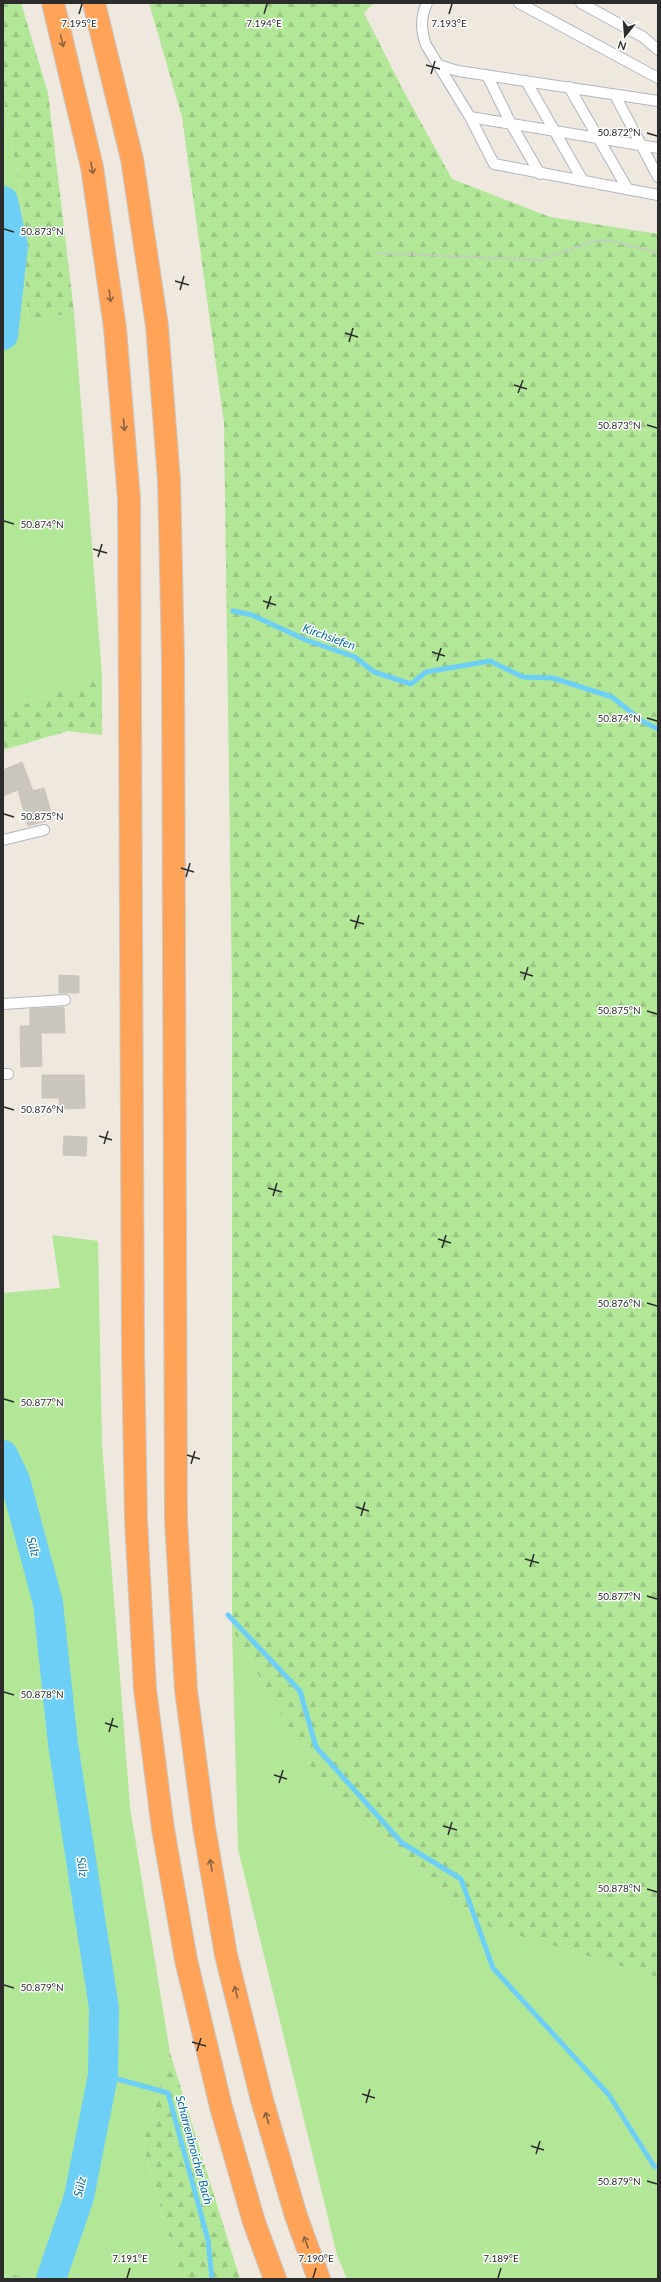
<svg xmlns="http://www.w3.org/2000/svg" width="661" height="2282" viewBox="0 0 661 2282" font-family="Lato,sans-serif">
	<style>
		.grass { fill: #b2e798 }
		.forest { fill: url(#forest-firs) }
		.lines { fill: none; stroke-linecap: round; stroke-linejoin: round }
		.stream { stroke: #6dcff5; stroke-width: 5 }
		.river { stroke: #6dcff5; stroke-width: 30 }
		.building { fill: #cac5be; stroke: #cac4b7 }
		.lane-casing { stroke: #b2b5c1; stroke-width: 12 }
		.highway-casing { stroke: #c8c8c8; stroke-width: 24 }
		.path { stroke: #c8c8c8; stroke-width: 2.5; stroke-dasharray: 3 2; stroke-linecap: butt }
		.lane { stroke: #fff; stroke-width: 10 }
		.highway { stroke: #ffa359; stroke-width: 22 }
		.oneway { stroke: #8b6240 }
		.ticks { fill: none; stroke: #2c2c2c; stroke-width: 1.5 }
		.labels { text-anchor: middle; stroke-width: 3; stroke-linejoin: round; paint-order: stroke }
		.water-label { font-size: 12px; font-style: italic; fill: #076ea6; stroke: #fff }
		.ticks-label { font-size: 10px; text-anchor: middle; fill: #2c2c2c; stroke: #fff; stroke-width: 3; stroke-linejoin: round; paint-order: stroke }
	</style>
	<defs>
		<pattern id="forest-firs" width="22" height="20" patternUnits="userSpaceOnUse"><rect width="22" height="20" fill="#b2e798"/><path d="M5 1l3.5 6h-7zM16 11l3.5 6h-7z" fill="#99c683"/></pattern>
	</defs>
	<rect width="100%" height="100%" fill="#efe8de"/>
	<path class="grass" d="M3 95 22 200 28 322 74 312 102 676 3 712Z
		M52 1235 98 1241 102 1444 130 1807 170 2053 143 2145 181 2279H48L3 2274V1293L60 1288Z
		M232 1629 313 1770 484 1925 658 1977V2279H347L337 2255 238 1849Z"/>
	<path class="forest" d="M3 3H21L48 93 74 312 28 322 22 200 3 95Z
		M149 3H374L364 13 402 88 452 179 550 217 658 234V1977L484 1925 313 1770 232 1629V995L224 423 182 117Z
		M102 676V735L68 731 3 750V712Z
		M170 2053 240 2279H181L143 2145Z
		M3 2274 49 2279H3Z"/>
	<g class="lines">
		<path class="stream" d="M233 611 252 615 306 640 355 657 374 672 411 684 426 672 490 661 523 677 553 678 612 697 642 721 658 729
			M228 1615 300 1691 316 1747 402 1843 461 1879 493 1968 609 2095 654 2166 658 2167
			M103 2075 168 2093 208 2240 212 2279"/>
		<path class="river" d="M3 201 13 246 3 335
			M3 1455 15 1480 48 1603 63 1744 104 2008 103 2075 79 2197 51 2279"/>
	</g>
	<path class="building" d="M22 762 33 791 44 788 53 819 28 826 18 790 3 796V770Z
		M59 975 79 976V993H59Z
		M64 1007 65 1033H41L42 1066 21 1067 20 1026H30V1009Z
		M42 1075H84L85 1108 60 1109 59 1098H42Z
		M64 1136 87 1137 86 1156 63 1155Z"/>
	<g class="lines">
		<g class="lane-casing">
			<path id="lane" d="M427 3C420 18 421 30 426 45L470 117 494 164 658 195
				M519 3 658 78
				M581 3 643 37 658 50
				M438 65 458 71 658 101
				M487 75 511 124 540 174
				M526 81 583 181
				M569 87 627 188
				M615 95 658 177
				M470 117 658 148
				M3 840 44 830
				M3 1004 65 1000
				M3 1074H8"/>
		</g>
		<g class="highway-casing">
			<path id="highway" d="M53 3 92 167 115 328 129 499 133 1350 136 1520 145 1689 163 1829 186 1960 221 2107 254 2222 275 2279
				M94 3 132 159 157 326 169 480 173 660 176 1521 186 1690 204 1827 226 1955 262 2100 296 2216 319 2279"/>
		</g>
		<path class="path" d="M378 253 540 260 594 241H611L658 253"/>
		<use href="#lane" class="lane"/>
		<use href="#highway" class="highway"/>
	</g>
	<defs><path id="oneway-shaft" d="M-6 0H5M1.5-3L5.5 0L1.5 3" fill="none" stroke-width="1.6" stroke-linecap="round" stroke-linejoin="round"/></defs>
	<g class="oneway">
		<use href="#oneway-shaft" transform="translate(62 41) rotate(77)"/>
		<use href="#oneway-shaft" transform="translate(92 168) rotate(79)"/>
		<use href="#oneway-shaft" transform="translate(110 296) rotate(82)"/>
		<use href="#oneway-shaft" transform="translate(124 425) rotate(86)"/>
		<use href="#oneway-shaft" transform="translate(211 1865) rotate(-100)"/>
		<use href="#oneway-shaft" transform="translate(236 1992) rotate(-104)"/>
		<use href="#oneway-shaft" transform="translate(267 2118) rotate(-106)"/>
		<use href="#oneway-shaft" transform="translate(306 2242) rotate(-110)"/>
	</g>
	<path class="ticks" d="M79 14 82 4M264 14 267 4M449 14 452 4M426 65 440 69M431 74 435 61M647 133 657 136M4 229 14 232M175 281 189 285M180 290 184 276M345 333 358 337M349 342 353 328M514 385 527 389M518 393 523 380M647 425 657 428M4 521 14 524M93 549 107 553M98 557 102 544M263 601 276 605M267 609 271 596M432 652 445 656M437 661 441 648M647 718 657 721M4 814 14 817M181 868 194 872M186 877 190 863M350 920 364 924M355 929 359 915M520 972 533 976M524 980 528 967M647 1011 657 1014M4 1107 14 1110M99 1136 112 1140M104 1144 108 1131M268 1188 282 1192M273 1196 277 1183M438 1239 451 1243M442 1248 446 1235M647 1303 657 1306M4 1399 14 1402M187 1455 200 1459M191 1464 195 1451M356 1507 369 1511M361 1516 365 1502M525 1559 539 1563M530 1567 534 1554M647 1596 657 1599M4 1692 14 1695M105 1723 118 1727M109 1732 113 1718M274 1775 287 1779M279 1783 283 1770M443 1826 457 1830M448 1835 452 1822M647 1889 657 1892M4 1985 14 1988M192 2042 206 2046M197 2051 201 2038M362 2094 375 2098M366 2103 370 2089M531 2146 544 2150M536 2154 540 2141M647 2181 657 2184M127 2278 130 2268M313 2278 316 2268M498 2278 501 2268"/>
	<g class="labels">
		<g class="water-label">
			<text transform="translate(329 637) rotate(20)" y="4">Kirchsiefen</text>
			<text transform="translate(33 1547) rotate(75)" y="4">Sülz</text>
			<text transform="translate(82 1867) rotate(81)" y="4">Sülz</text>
			<text transform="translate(194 2150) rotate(75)" y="4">Scharrenbroicher Bach</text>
			<text transform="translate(80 2187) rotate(-77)" y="4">Sülz</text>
		</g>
	</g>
	<g class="ticks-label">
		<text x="79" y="27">7.195°E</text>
		<text x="264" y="27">7.194°E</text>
		<text x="449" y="27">7.193°E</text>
		<text x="619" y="136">50.872°N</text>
		<text x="42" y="235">50.873°N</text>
		<text x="619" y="429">50.873°N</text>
		<text x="42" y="528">50.874°N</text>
		<text x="619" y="722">50.874°N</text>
		<text x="42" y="820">50.875°N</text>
		<text x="619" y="1014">50.875°N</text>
		<text x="42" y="1113">50.876°N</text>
		<text x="619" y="1307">50.876°N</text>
		<text x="42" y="1406">50.877°N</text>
		<text x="619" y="1600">50.877°N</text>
		<text x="42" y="1698">50.878°N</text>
		<text x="619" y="1892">50.878°N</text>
		<text x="42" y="1991">50.879°N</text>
		<text x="619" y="2185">50.879°N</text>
		<text x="130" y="2262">7.191°E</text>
		<text x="316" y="2262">7.190°E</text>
		<text x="501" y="2262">7.189°E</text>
	</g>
	<rect width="661" height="2282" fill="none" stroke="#2c2c2c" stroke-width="8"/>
	<g transform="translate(625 36) rotate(197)" stroke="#ffffff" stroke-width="3" paint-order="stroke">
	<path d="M0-3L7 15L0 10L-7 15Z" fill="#2c2c2c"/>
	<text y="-6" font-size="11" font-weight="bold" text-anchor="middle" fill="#2c2c2c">N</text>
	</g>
</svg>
